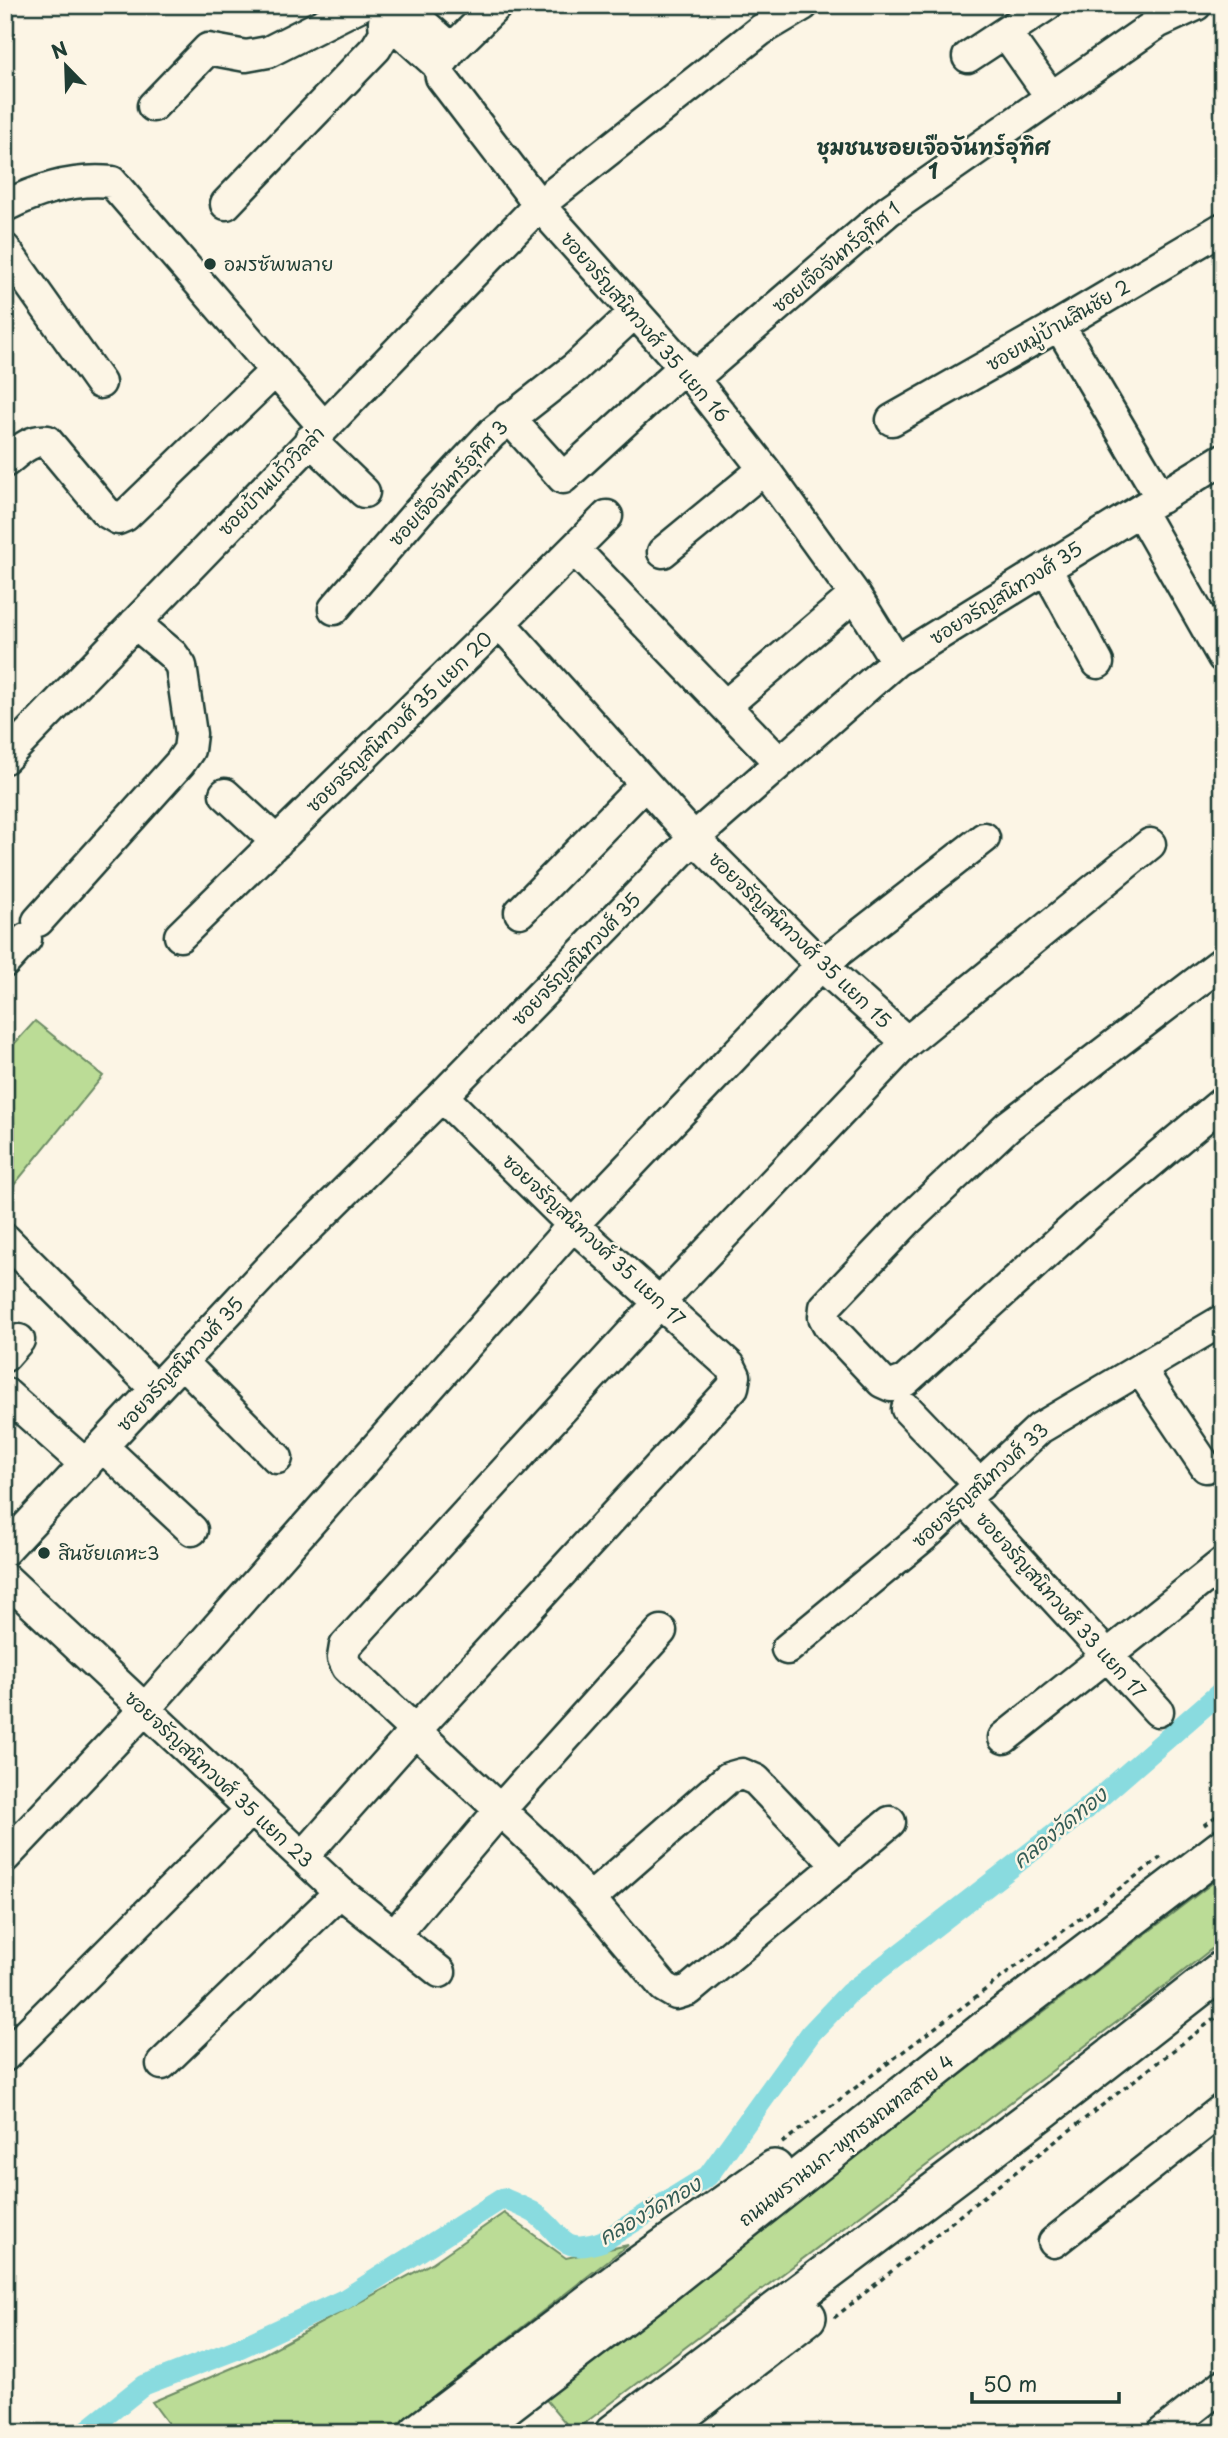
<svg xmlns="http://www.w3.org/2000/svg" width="1228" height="2438" viewBox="0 0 1228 2438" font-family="'Playpen Sans','Playpen Sans Thai',sans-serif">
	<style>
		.green { fill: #bbdc96; stroke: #6d8c65; stroke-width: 2 }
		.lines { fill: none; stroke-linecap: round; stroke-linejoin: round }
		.canal { stroke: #89dbdf; stroke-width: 21 }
		.minor-casing { stroke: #1f3d34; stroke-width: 35 }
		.major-casing { stroke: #1f3d34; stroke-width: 42 }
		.path { stroke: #1f3d34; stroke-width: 3.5; stroke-dasharray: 5 5; stroke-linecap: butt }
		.minor { stroke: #fcf5e5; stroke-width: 30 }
		.major { stroke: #fcf5e5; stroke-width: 37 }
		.poi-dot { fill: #1f3d34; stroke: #fcf5e5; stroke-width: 2.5 }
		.labels { text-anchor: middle; stroke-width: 5; stroke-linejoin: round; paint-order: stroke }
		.street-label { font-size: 19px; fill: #1f3d34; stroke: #fcf5e5 }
		.poi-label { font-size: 19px; fill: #1f3d34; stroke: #fcf5e5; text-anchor: start }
		.neighbourhood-label { font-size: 21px; font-weight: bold; fill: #1f3d34; stroke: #fcf5e5 }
		.water-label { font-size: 21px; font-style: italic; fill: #345d56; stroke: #fcf5e5 }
	</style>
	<rect width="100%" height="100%" fill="#fcf5e5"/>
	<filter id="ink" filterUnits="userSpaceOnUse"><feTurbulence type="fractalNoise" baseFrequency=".0143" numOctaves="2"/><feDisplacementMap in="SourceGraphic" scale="14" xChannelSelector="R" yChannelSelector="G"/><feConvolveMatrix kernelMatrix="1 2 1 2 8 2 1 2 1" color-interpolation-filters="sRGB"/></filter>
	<g filter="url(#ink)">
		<path class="green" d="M35 1021 103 1076 5 1196V1054Z
			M1223 1875V1940L1162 1988 573 2432 542 2395 699 2279 900 2121Z
			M504 2213 566 2258 628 2245 386 2433H175L152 2402 258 2357 432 2263Z"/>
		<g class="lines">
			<path class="canal" d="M84 2433 144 2385 235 2350 345 2299 503 2198C513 2203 524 2207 533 2212 563 2231 558 2257 603 2241L708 2176 811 2033 849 1993 1084 1811 1223 1690"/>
			<g class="minor-casing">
				<path id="minor" d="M497 5 452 49 439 66 441 77 539 205 684 367 764 469 855 595 896 661
					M403 6 452 49
					M390 22 439 66
					M1006 33 1051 97
					M968 57 1047 5
					M153 106 208 49 246 56 268 52 361 5
					M226 204 376 48 385 33 384 22
					M5 206C37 190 76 178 112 182L323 426
					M5 249 100 383
					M1059 325 1161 498
					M693 379 888 211 1159 22 1196 5
					M509 418 563 478 684 367
					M892 420 1059 325 1223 228
					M310 440 364 492
					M5 462C18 452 30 439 47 441L106 512 118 519 125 516 275 371
					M1140 511 1223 657
					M574 549 779 762
					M663 552 764 469
					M1046 568 1098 663
					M334 609 419 511 492 433 576 367 635 312
					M500 623 607 516
					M725 706 855 595
					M5 758 539 205 761 30 803 5
					M225 794 277 842
					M520 912 645 784
					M38 921 180 763 189 750 191 734 181 666 173 655 135 623
					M180 936 500 623 694 838 821 965 907 1042
					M5 962 26 939
					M1223 962 1008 1126 908 1220 825 1307 824 1317 829 1326 882 1382 891 1386 905 1381 1089 1214 1223 1102
					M5 1239 156 1389
					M5 1356 19 1340
					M182 1362 277 1458
					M1140 1369 1206 1467
					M5 1393 86 1465
					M907 1409 980 1485
					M103 1447 192 1530
					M964 1499 1158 1711
					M5 1550 287 1249 442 1096 694 838 896 661 1223 459
					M5 1578 340 1892 440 1972
					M787 1649 930 1531 1040 1428 1223 1320
					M1004 1738 1223 1563
					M890 1822 689 1990 676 1994 664 1987 590 1899 546 1853 347 1667 343 1658 345 1646 660 1302 907 1042 1150 844
					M5 1857 144 1710 573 1225 821 965 984 838
					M303 1857 414 1732 733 1387 735 1376 730 1366 573 1225 442 1096
					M590 1899 728 1778 742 1774 756 1780 838 1866
					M394 1935 500 1810 661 1631
					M5 2056 252 1809
					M162 2064 340 1892
					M1054 2242 1223 2109
					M1162 2433 1223 2385"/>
			</g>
			<g class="major-casing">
				<path id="major" d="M418 2433 635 2268 774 2169
					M470 2433 654 2292 986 2029 1223 1848
					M614 2433 1044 2109 1223 1969
					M657 2433 807 2317"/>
			</g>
			<path class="path" d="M1204 1825 1223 1811
				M782 2143 1164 1855
				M834 2318 969 2208 1223 2012"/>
			<use href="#minor" class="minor"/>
			<use href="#major" class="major"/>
		</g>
	</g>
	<g class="poi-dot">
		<circle cx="210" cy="264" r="7"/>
		<circle cx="44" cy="1553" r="7"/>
	</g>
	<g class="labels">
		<g class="street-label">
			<text transform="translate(836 257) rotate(-40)" y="7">ซอยเจือจันทร์อุทิศ 1</text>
			<text transform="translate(1058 325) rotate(-30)" y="7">ซอยหมู่บ้านสินชัย 2</text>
			<text transform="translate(645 327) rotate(49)" y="7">ซอยจรัญสนิทวงศ์ 35 แยก 16</text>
			<text transform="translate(271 481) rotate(-46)" y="7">ซอยบ้านแก้ววิลล่า</text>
			<text transform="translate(448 483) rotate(-47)" y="7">ซอยเจือจันทร์อุทิศ 3</text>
			<text transform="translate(1006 593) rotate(-32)" y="7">ซอยจรัญสนิทวงศ์ 35</text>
			<text transform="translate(399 722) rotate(-44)" y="7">ซอยจรัญสนิทวงศ์ 35 แยก 20</text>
			<text transform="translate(800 940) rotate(44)" y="7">ซอยจรัญสนิทวงศ์ 35 แยก 15</text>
			<text transform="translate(576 959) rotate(-46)" y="7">ซอยจรัญสนิทวงศ์ 35</text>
			<text transform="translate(594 1240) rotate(43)" y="7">ซอยจรัญสนิทวงศ์ 35 แยก 17</text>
			<text transform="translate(180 1364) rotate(-47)" y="7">ซอยจรัญสนิทวงศ์ 35</text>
			<text transform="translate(980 1485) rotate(-42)" y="7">ซอยจรัญสนิทวงศ์ 33</text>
			<text transform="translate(1061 1605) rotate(48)" y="7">ซอยจรัญสนิทวงศ์ 33 แยก 17</text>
			<text transform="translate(219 1779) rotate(43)" y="7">ซอยจรัญสนิทวงศ์ 35 แยก 23</text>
			<text transform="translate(846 2140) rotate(-38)" y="7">ถนนพรานนก-พุทธมณฑลสาย 4</text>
		</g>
		<g class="poi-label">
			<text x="224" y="271">อมรซัพพลาย</text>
			<text x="58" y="1560">สินชัยเคหะ3</text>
		</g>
		<g class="neighbourhood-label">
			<text x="933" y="155">ชุมชนซอยเจือจันทร์อุทิศ<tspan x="933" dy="24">1</tspan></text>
		</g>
		<g class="water-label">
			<text transform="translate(1060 1828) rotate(-39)" y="7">คลองวัดทอง</text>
			<text transform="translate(650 2211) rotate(-30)" y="7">คลองวัดทอง</text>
		</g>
	</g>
	<rect width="1228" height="2438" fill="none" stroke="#fcf5e5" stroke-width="28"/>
	<rect x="14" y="14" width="1200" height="2410" fill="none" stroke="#1f3d34" stroke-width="2.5" filter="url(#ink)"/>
	<g transform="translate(66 66) rotate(337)" stroke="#fcf5e5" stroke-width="5" paint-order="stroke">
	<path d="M0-5L12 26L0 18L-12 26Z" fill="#1f3d34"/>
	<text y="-10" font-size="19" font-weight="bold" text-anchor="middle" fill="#1f3d34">N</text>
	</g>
	<path d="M972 2392v10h147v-10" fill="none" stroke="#1f3d34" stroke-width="3.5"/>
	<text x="983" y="2392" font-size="21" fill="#1f3d34" stroke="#fcf5e5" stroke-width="5" paint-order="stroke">50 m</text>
</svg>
